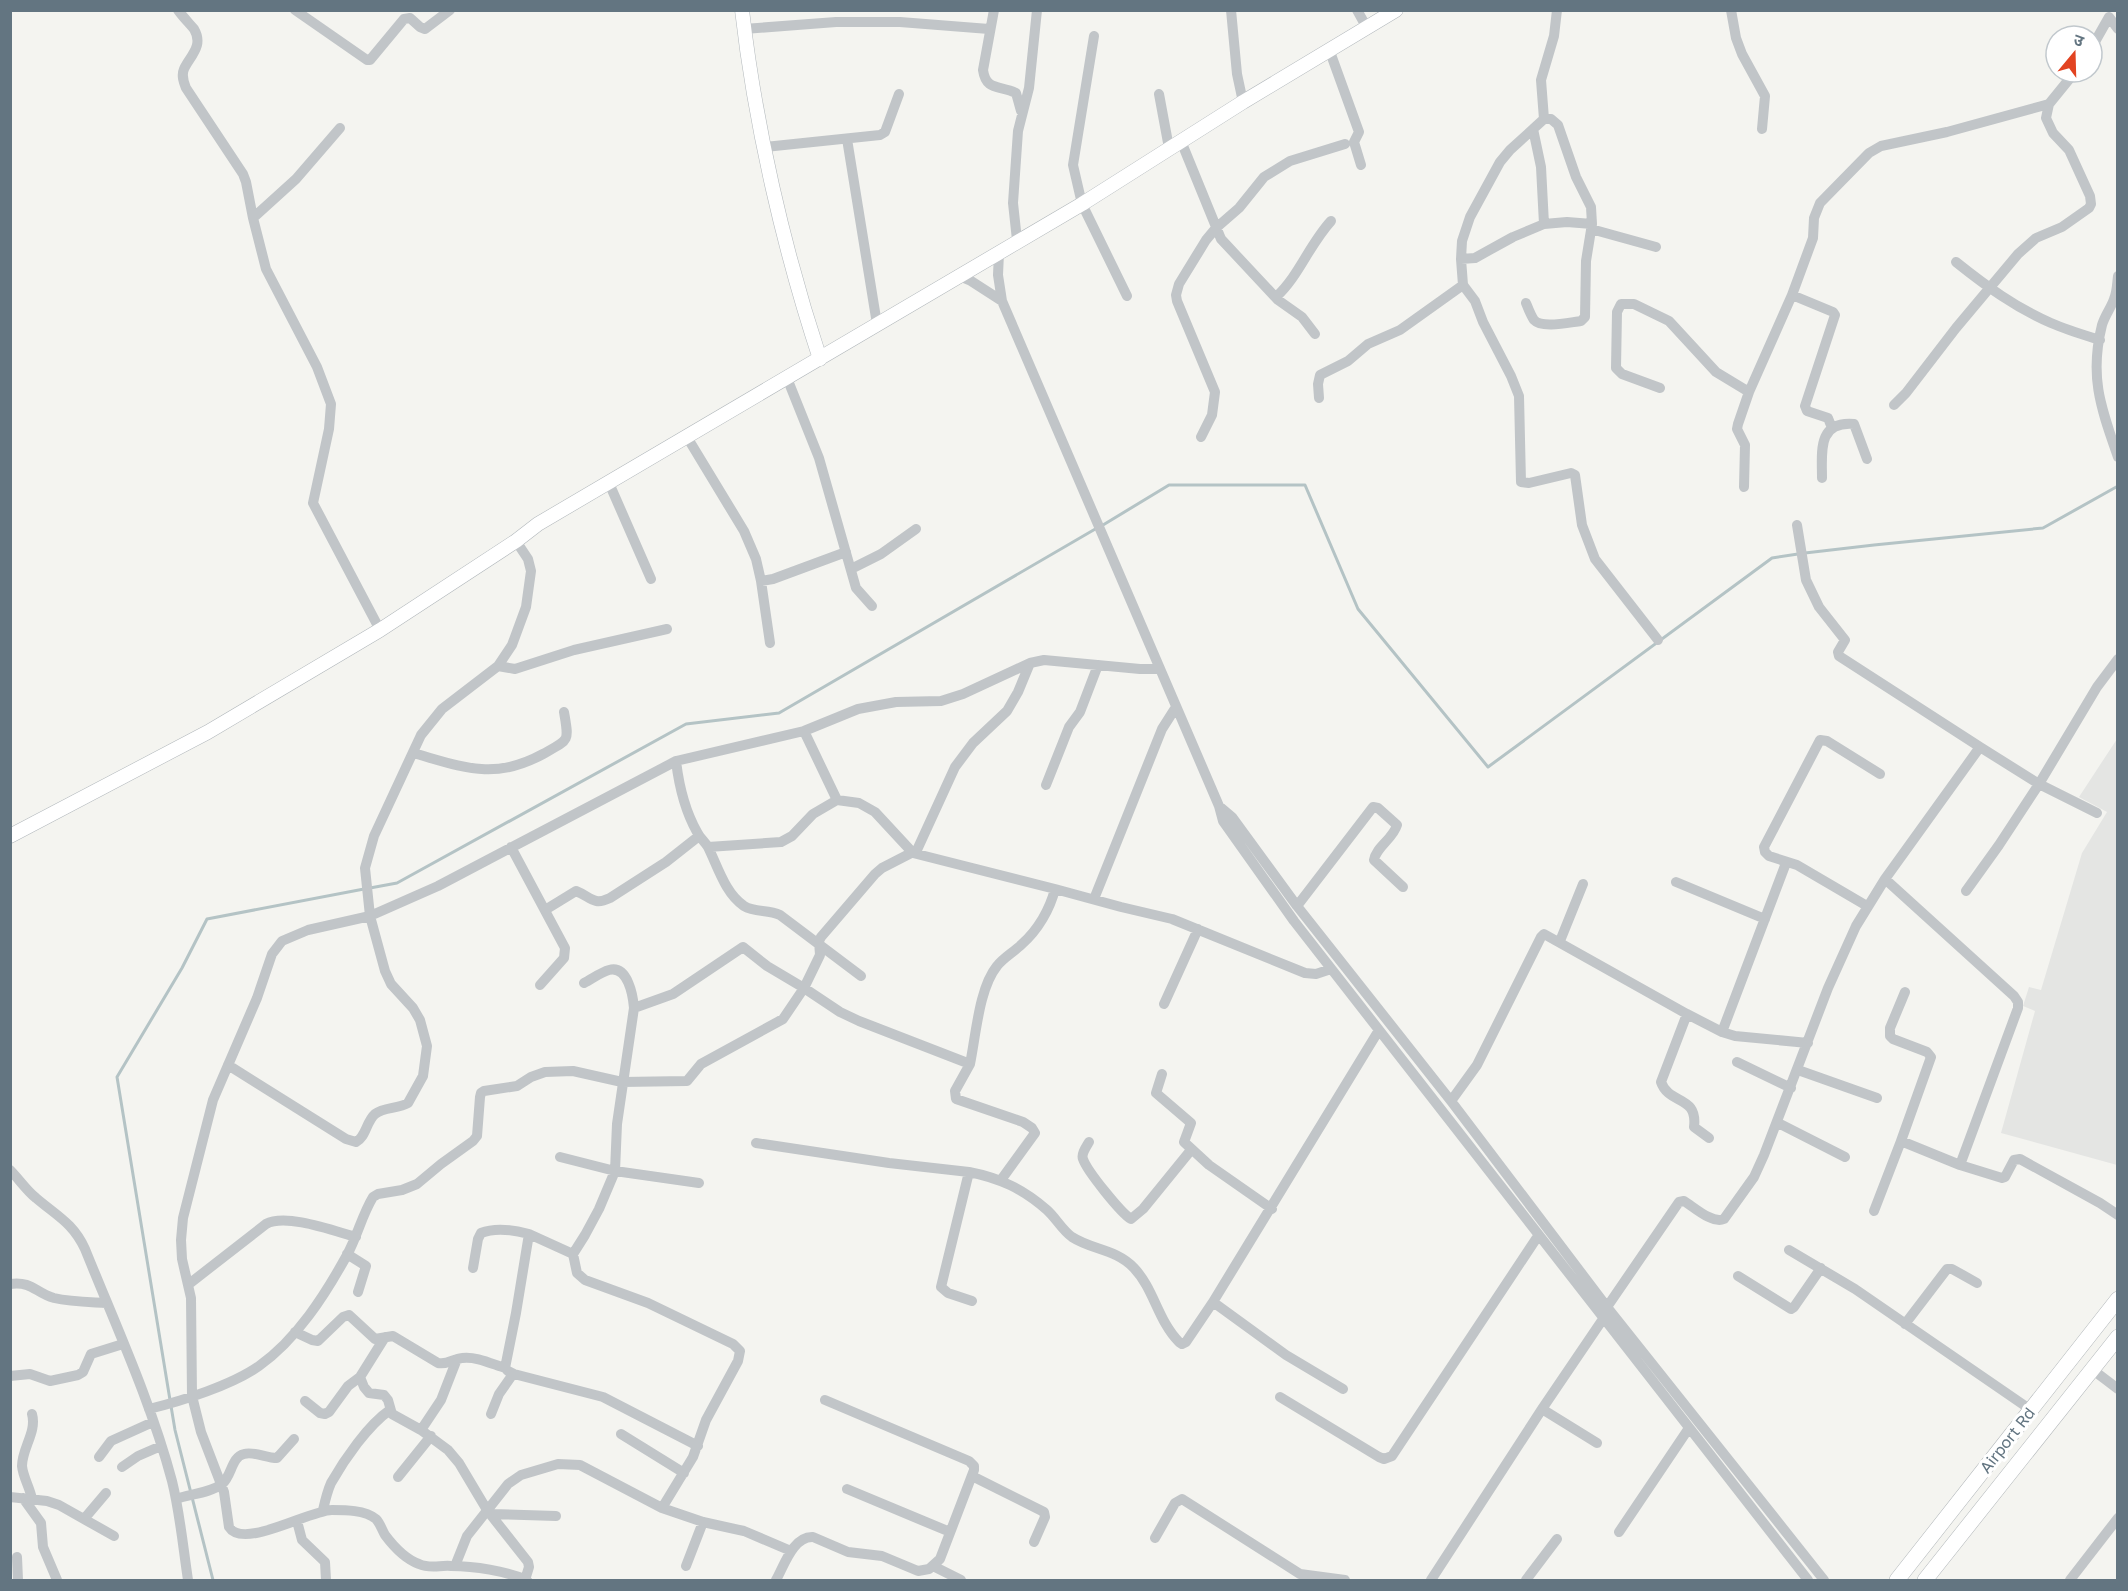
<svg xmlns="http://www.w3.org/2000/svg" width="2128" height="1591" viewBox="0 0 2128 1591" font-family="'Golos Text','Noto Sans Devanagari',sans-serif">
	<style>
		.built { fill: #e4e5e3 }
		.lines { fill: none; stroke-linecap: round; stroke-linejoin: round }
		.stream { stroke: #b4c3c5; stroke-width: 3 }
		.secondary-casing { stroke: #b1b7bb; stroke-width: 15 }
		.primary-casing { stroke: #b2b7ba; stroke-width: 16 }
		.street { stroke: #c1c5c8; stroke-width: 10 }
		.secondary { stroke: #fff; stroke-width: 14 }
		.primary { stroke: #fff; stroke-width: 15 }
		.labels { text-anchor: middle; stroke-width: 6; stroke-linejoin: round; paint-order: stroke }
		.street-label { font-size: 16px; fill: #637581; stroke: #fff }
	</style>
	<rect width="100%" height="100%" fill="#f4f4f0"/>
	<path class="built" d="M2117 739V1165L2001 1133 2035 1011 2023 1006 2029 987 2041 990 2082 853 2107 812 2079 797Z"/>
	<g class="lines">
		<path class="stream" d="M1103 525 1169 485H1305L1358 609 1488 767 1772 558 1798 554
			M1805 553 1874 545 2043 528 2118 486
			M370 888 397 883 686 724 779 713 1097 528
			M170 1400 117 1077 182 968 207 919 364 889
			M171 1406 175 1430 213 1580"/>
		<g class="secondary-casing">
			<path id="secondary" d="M742 10C755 125 784 250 820 359
				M10 836 208 732 380 630 516 541 538 524 1082 204 1243 102 1396 10"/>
		</g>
		<g class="primary-casing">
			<path id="primary" d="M1897 1580 2118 1299
				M1925 1580 2118 1337"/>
		</g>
		<path class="street" d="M178 10C183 17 189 23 194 29 204 46 190 56 184 69 181 76 184 83 186 88L243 174 246 182 253 218
			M295 10 367 60H370L404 19 410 18 420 27 425 29 450 10
			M994 10 983 70C986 91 999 85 1016 93L1021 111
			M1231 10 1237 74 1243 102
			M1357 10 1367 28
			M1731 10 1736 38 1742 54 1765 96 1762 129
			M744 29 836 22H900L989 29
			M1094 36 1073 165 1082 204 1127 296
			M2092 47 2109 17 2118 29
			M1329 49 1359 132 1354 142 1361 165
			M1159 94 1169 148
			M1544 119 1541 80 1554 36 1557 10
			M340 128 296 179 253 218 266 269 317 367 331 404 329 429 313 503 380 630
			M1533 129 1541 167 1544 224 1567 222 1592 224
			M847 139 877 324
			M1181 141 1221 239 1278 300 1302 317 1315 334
			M765 147 880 135 885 132 899 94
			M1591 229 1656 247
			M1017 240 1013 203 1018 131 1029 88 1037 10
			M999 253 998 275 1002 301 1219 806 1223 821 1294 921 1808 1580
			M1461 259 1463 285 1475 301 1483 322 1511 376 1519 396 1521 482 1529 483 1571 473 1575 475 1582 525 1595 559 1658 640
			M1956 262C1986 286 2016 308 2051 323 2067 330 2084 335 2100 340
			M959 276 971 281 1002 301
			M2118 276C2117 284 2117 292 2114 299 2111 308 2105 315 2102 325 2089 377 2101 408 2118 457
			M1792 295 1813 238 1814 218 1820 203 1869 153 1881 146 1947 132 2049 104
			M1276 297C1299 276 1309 245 1331 221
			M1526 303C1528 308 1531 316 1534 320 1542 329 1571 322 1581 321L1585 317 1586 261 1592 224 1591 207 1576 177 1558 125 1551 119H1544L1510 150 1500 162 1470 217 1462 241 1461 259 1475 258 1513 237 1544 224
			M787 378 819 458 856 588 872 606
			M1660 388 1622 374 1616 368 1617 312 1621 304H1634L1669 321 1716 372 1749 392
			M1319 398 1318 384 1320 375 1348 361 1368 344 1400 330 1463 285
			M1894 405 1906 393 1956 328 2018 254 2036 238 2062 227 2089 208 2091 204 2090 196 2069 150 2053 133 2046 118 2049 104 2075 72
			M687 437 744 531 756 559 761 581 773 579 846 552
			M1201 437 1212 415 1215 392 1177 301 1176 295 1179 284 1206 240 1216 228 1239 208 1264 177 1290 161 1345 144
			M1822 478C1822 452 1817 421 1854 424L1867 459
			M609 483 651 579
			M1744 487 1745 445 1737 429 1738 424 1749 392 1792 295 1833 312 1835 315 1805 406 1807 411 1828 418 1832 428
			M851 569 881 554 916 529
			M761 581 770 643
			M498 666 515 669 574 650 667 629
			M1980 747 2039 784 2097 813
			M413 753C463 767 494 781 543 754 570 739 569 742 564 712
			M676 761C679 786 684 809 697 832 700 838 705 842 708 847 718 867 725 893 744 906 755 913 768 909 780 915L861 976
			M1046 785 1069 727 1080 712 1098 665
			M1219 806 1232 817 1297 906 1451 1101 1607 1307 1824 1580
			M511 847 565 948 564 958 540 985
			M708 847 781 842 792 836 813 814 837 800
			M1786 863 1722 1032 1735 1036 1808 1043
			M1885 879 2014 996 2018 1002V1008L1960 1165 1901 1141 1931 1057 1927 1052 1893 1039 1890 1036V1028L1905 992
			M1676 882 1765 919
			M1055 889 1121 907 1172 919 1305 973 1316 974 1331 969
			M1966 891 1999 845 2039 784 2097 687 2118 659
			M1094 899 1162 729 1176 707
			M1297 906 1373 807 1378 808 1397 825C1393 839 1376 847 1374 860L1403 887
			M1867 906 1797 865 1769 856 1765 852 1764 847 1820 740 1827 741 1880 774
			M545 910 576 891C591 897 593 906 610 898L666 862 699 836
			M1560 941 1583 884
			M584 983C592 979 601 972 609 970 628 965 633 996 634 1008L617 1124 615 1171 599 1209 585 1235 573 1254 577 1273 585 1280 648 1303 733 1344 740 1351 738 1361 706 1420 693 1457 662 1508
			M1164 1004 1198 929
			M634 1008 673 994 743 947 767 966 804 988 820 955 819 941 821 937 875 874 882 868 917 850 955 767 973 743 1007 711 1018 692 1030 663
			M1687 1014 1661 1082C1669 1105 1698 1095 1694 1127L1709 1138
			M1737 1062 1791 1088
			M970 1064 955 1091 956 1099 1023 1122 1032 1128 1035 1133 1001 1180
			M228 1065 346 1139 356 1142C366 1137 366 1122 375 1114 384 1107 398 1109 408 1103L423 1076 427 1046 420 1020 413 1008 391 984 385 971 370 916 365 868 374 836 421 735 442 709 498 666 512 645 526 607 531 571 528 559 516 541
			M1798 1070 1877 1098
			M1162 1074 1156 1093 1191 1123 1184 1142 1209 1165 1272 1209
			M1451 1101 1477 1065 1541 937 1544 934 1687 1014 1722 1032
			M1778 1123 1845 1157
			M1089 1142C1086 1147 1081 1154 1083 1159 1087 1171 1121 1213 1131 1219L1143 1209 1191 1150
			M756 1143 889 1163 969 1172
			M560 1157 615 1171 699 1183
			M1960 1165 2002 1178 2005 1177 2014 1160 2020 1159 2100 1203 2118 1215
			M10 1170C19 1179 26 1190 36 1198 57 1216 73 1223 85 1249 116 1326 151 1402 172 1481 180 1513 183 1547 188 1580
			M1874 1211 1901 1141
			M529 1234 573 1254
			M1789 1250 1855 1289 2031 1410
			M347 1254 366 1266 358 1292
			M473 1268 478 1239 481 1233C496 1227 514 1230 529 1234L516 1313 505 1368
			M1738 1276 1791 1309 1794 1307 1821 1268
			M10 1284C33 1281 35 1293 54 1298 71 1302 89 1302 106 1303
			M189 1284 266 1224C286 1213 334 1231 356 1237
			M972 1301 948 1293 941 1287 969 1172C1000 1178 1023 1189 1047 1210 1056 1218 1062 1230 1072 1237 1092 1250 1116 1249 1134 1268 1154 1289 1158 1321 1179 1342L1182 1344 1186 1342 1213 1302
			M1607 1307 1679 1202 1684 1201C1694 1207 1712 1224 1724 1219L1754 1177 1764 1155 1828 988 1856 926 1885 879 1980 747 1839 656 1838 652 1845 640 1819 607 1806 580 1797 525
			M1905 1324 1947 1269H1952L1977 1283
			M295 1332 312 1340 318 1341 343 1317 349 1315 375 1339 393 1336 438 1363C447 1365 453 1359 462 1358 476 1356 492 1364 505 1368L508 1371 514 1374 603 1397 698 1446
			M385 1337 360 1377 364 1387 369 1393 384 1395 388 1400 392 1414 421 1430 448 1450 459 1463 487 1510 528 1562 529 1567 525 1580
			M2093 1370 2118 1389
			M10 1376 30 1374 50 1381 78 1375 83 1372 91 1354 123 1344
			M1343 1389 1286 1355 1213 1302 1379 1030
			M1280 1397 1379 1457 1384 1459 1392 1456 1538 1236
			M305 1401 320 1413 325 1414 329 1412 348 1386 360 1377
			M149 1409C182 1401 232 1385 259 1366 297 1339 325 1295 347 1255 357 1237 362 1215 373 1197L378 1194 402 1190 417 1184 441 1164 473 1141 477 1136 480 1097 481 1093 484 1091 517 1086 531 1077 545 1072 573 1071 622 1082 687 1081 701 1064 783 1019 804 988 840 1012 859 1021 970 1064C976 1035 979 988 997 966 1004 957 1014 952 1022 944 1038 930 1050 909 1055 889L913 853 875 812 859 803 837 800 804 731
			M1542 1409 1597 1443
			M32 1414C37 1432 22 1448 22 1466 23 1477 30 1488 32 1499
			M491 1414 499 1394 513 1374
			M421 1430 441 1400 457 1359
			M621 1434 684 1473
			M99 1457 111 1441 153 1422
			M122 1467 138 1456 161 1446
			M972 1476 1044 1512 1045 1517 1034 1542
			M398 1477 431 1436
			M847 1489 950 1532
			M10 1497 47 1501 59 1505 114 1536
			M23 1498 41 1523 43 1547 57 1580
			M176 1499C190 1494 210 1493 222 1484 232 1476 231 1457 244 1454 254 1451 266 1458 277 1458L294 1439
			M323 1510C325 1501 327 1492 331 1483 344 1460 368 1425 390 1410
			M491 1514 556 1516
			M84 1519 106 1493
			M297 1521 302 1540 325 1562 326 1580
			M1619 1532 1689 1428
			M1155 1538 1175 1503 1182 1499 1300 1574 1345 1580
			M17 1557 18 1580
			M455 1566 467 1536 508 1484 521 1475 558 1464 580 1465 662 1508 703 1522 744 1531 791 1551
			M686 1566 703 1522
			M933 1566 961 1580
			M527 1580C505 1571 475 1566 451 1566 440 1565 430 1569 419 1564 405 1559 394 1547 385 1535 382 1530 380 1523 376 1519 365 1510 345 1510 332 1510 310 1510 243 1550 229 1527L224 1492 201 1432 192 1396 191 1298 182 1259 181 1240 183 1218 213 1100 257 998 272 954 282 941 308 930 370 916 438 886 676 761 804 731 858 709 896 702 941 701 963 694 1030 663 1044 660 1140 669H1160
			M776 1580C784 1566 793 1536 813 1537L848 1552 882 1556 918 1571 929 1569 940 1559 974 1470V1466L969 1461 825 1400
			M1431 1580 1542 1409 1603 1319
			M1526 1580 1557 1539
			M2070 1580 2118 1518"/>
		<use href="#secondary" class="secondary"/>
		<use href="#primary" class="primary"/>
	</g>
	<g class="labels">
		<g class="street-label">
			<text transform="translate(2007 1440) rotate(-52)" y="6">Airport Rd</text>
		</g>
	</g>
	<rect width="2128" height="1591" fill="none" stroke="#637581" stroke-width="24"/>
	<g transform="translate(2074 54) rotate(19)"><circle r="28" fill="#ffffff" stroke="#c1c8cd" stroke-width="1.5"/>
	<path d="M0-4.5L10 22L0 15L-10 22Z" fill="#e24321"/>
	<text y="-9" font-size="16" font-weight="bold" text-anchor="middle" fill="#637581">उ</text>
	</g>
</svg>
